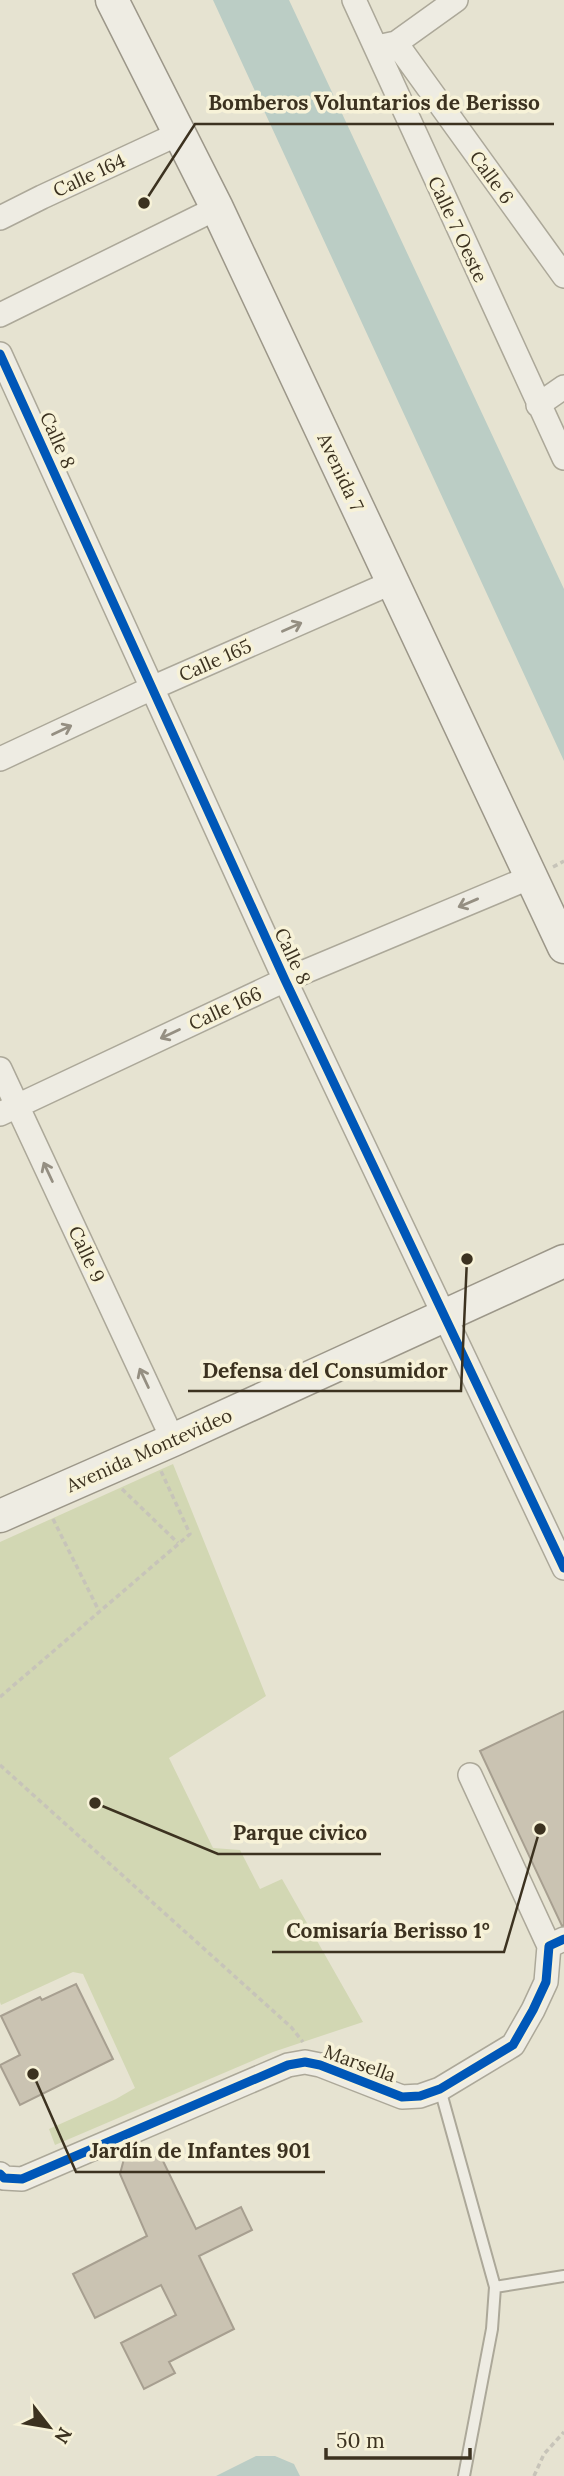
<svg xmlns="http://www.w3.org/2000/svg" width="564" height="2476" viewBox="0 0 564 2476" font-family="Lora,serif">
	<style>
		.green { fill: #d2d7b3 }
		.water { fill: #bbcdc5 }
		.building { fill: #cac3b2; stroke: #a79f90; stroke-width: 2 }
		.lines { fill: none; stroke-linecap: round; stroke-linejoin: round }
		.service-casing { stroke: #aca899; stroke-width: 14 }
		.minor-casing { stroke: #aca899; stroke-width: 26 }
		.secondary-casing { stroke: #9c9789; stroke-width: 35 }
		.path { stroke: #c7c4b9; stroke-width: 3.5; stroke-dasharray: 5 3.5; stroke-linecap: butt }
		.service { stroke: #eeece3; stroke-width: 10 }
		.minor { stroke: #eeece3; stroke-width: 23 }
		.secondary { stroke: #eeece3; stroke-width: 32 }
		.cycleway-casing { stroke: #f7f2d8; stroke-width: 13 }
		.cycleway { stroke: #0057b8; stroke-width: 9 }
		.oneway { stroke: #958f82 }
		.labels { text-anchor: middle; stroke-width: 7; stroke-linejoin: round; paint-order: stroke }
		.street-label { font-size: 19px; fill: #3c3220; stroke: #f7f2d8 }
		.leader { fill: none; stroke: #3c3220; stroke-width: 2.5 }
		.callout-dot { fill: #3c3220; stroke: #f7f2d8; stroke-width: 2.5 }
		.callout-label { font-size: 21px; text-anchor: middle; font-weight: bold; fill: #3c3220; stroke: #f7f2d8; stroke-width: 7; stroke-linejoin: round; paint-order: stroke }
	</style>
	<rect width="100%" height="100%" fill="#e6e3d1"/>
	<path class="green" d="M173 1464 266 1696 169 1758 213 1848 240 1850 260 1889 282 1879 363 2022 273 2052 55 2145 49 2129 116 2099 135 2088 83 1974 73 1972 1 2005 0 2002V1542Z"/>
	<path class="water" d="M213 0H289L564 589V761Z
		M256 2456H275L294 2464 300 2476H216Z"/>
	<path class="building" d="M564 1711V1925L562 1926 480 1751Z
		M76 1984 113 2059 20 2105 0 2065 20 2055 1 2016 40 1997 42 2000Z
		M140 2147 163 2161 196 2229 241 2207 252 2230 199 2256 234 2329 169 2362 175 2373 144 2389 121 2343 176 2315 161 2285 95 2318 73 2274 147 2236 120 2174 125 2155Z"/>
	<g class="lines">
		<g class="service-casing">
			<path id="service" d="M440 2089 495 2287 492 2329 464 2476
				M495 2287 564 2276"/>
		</g>
		<g class="minor-casing">
			<path id="minor" d="M354 0 564 458
				M396 43 564 276
				M382 46 396 43 456 0
				M0 218 42 197 178 134
				M0 315 217 208
				M0 354 285 980 564 1568
				M538 405 564 387
				M0 759 152 688 393 582
				M0 1069 173 1440
				M0 1114 285 980 531 877
				M470 1775 549 1946
				M0 2174 4 2178 22 2179 288 2065 305 2062 320 2065 402 2097 420 2096 440 2089 513 2045 533 2010 546 1982 549 1946 564 1939"/>
		</g>
		<g class="secondary-casing">
			<path id="secondary" d="M112 0 217 208 564 947
				M0 1516 173 1440 564 1261"/>
		</g>
		<path class="path" d="M553 867 564 861
			M122 1489 178 1543
			M53 1519 99 1611
			M0 1697 190 1534 161 1471
			M0 1765 291 2027 303 2042
			M534 2476 544 2454 564 2432"/>
		<use href="#service" class="service"/>
		<use href="#minor" class="minor"/>
		<use href="#secondary" class="secondary"/>
		<g class="cycleway-casing">
			<path id="cycleway" d="M0 354 285 980 564 1568
				M0 2174 4 2178 22 2179 288 2065 305 2062 320 2065 402 2097 420 2096 440 2089 513 2045 533 2010 546 1982 549 1946 564 1939"/>
		</g>
		<use href="#cycleway" class="cycleway"/>
	</g>
	<defs><path id="oneway-shaft" d="M-6 0H5M1.5-3L5.5 0L1.5 3" fill="none" stroke-width="1.6" stroke-linecap="round" stroke-linejoin="round" transform="scale(1.75)"/></defs>
	<g class="oneway">
		<use href="#oneway-shaft" transform="translate(292 627) rotate(-24)"/>
		<use href="#oneway-shaft" transform="translate(62 730) rotate(-25)"/>
		<use href="#oneway-shaft" transform="translate(468 903) rotate(157)"/>
		<use href="#oneway-shaft" transform="translate(170 1034) rotate(155)"/>
		<use href="#oneway-shaft" transform="translate(48 1172) rotate(-115)"/>
		<use href="#oneway-shaft" transform="translate(144 1378) rotate(-115)"/>
	</g>
	<g class="labels">
		<g class="street-label">
			<text transform="translate(89 175) rotate(-25)" y="7">Calle 164</text>
			<text transform="translate(492 177) rotate(54)" y="7">Calle 6</text>
			<text transform="translate(458 229) rotate(65)" y="7">Calle 7 Oeste</text>
			<text transform="translate(58 440) rotate(66)" y="7">Calle 8</text>
			<text transform="translate(341 472) rotate(65)" y="7">Avenida 7</text>
			<text transform="translate(215 660) rotate(-24)" y="7">Calle 165</text>
			<text transform="translate(293 956) rotate(65)" y="7">Calle 8</text>
			<text transform="translate(225 1008) rotate(-25)" y="7">Calle 166</text>
			<text transform="translate(87 1254) rotate(65)" y="7">Calle 9</text>
			<text transform="translate(149 1450) rotate(-24)" y="7">Avenida Montevideo</text>
			<text transform="translate(360 2063) rotate(20)" y="7">Marsella</text>
		</g>
	</g>
	<path class="leader" d="M144 203L195 124H554M467 1259L461 1391H188M95 1803L218 1854H381M540 1829L504 1952H272M33 2074L76 2172H325"/>
	<g class="callout-dot">
		<circle cx="144" cy="203" r="7"/>
		<circle cx="467" cy="1259" r="7"/>
		<circle cx="95" cy="1803" r="7"/>
		<circle cx="540" cy="1829" r="7"/>
		<circle cx="33" cy="2074" r="7"/>
	</g>
	<g class="callout-label">
		<text x="374" y="110">Bomberos Voluntarios de Berisso</text>
		<text x="325" y="1378">Defensa del Consumidor</text>
		<text x="300" y="1840">Parque civico</text>
		<text x="388" y="1938">Comisaría Berisso 1°</text>
		<text x="200" y="2158">Jardín de Infantes 901</text>
	</g>
	<g transform="translate(49 2427) rotate(121)" stroke="#f7f2d8" stroke-width="5" paint-order="stroke">
	<path d="M0-5L12 26L0 18L-12 26Z" fill="#3c3220"/>
	<text y="-10" font-size="19" font-weight="bold" text-anchor="middle" fill="#3c3220">N</text>
	</g>
	<path d="M326 2448v10h144v-10" fill="none" stroke="#3c3220" stroke-width="3.5"/>
	<text x="336" y="2448" font-size="21" fill="#3c3220" stroke="#f7f2d8" stroke-width="5" paint-order="stroke">50 m</text>
</svg>
